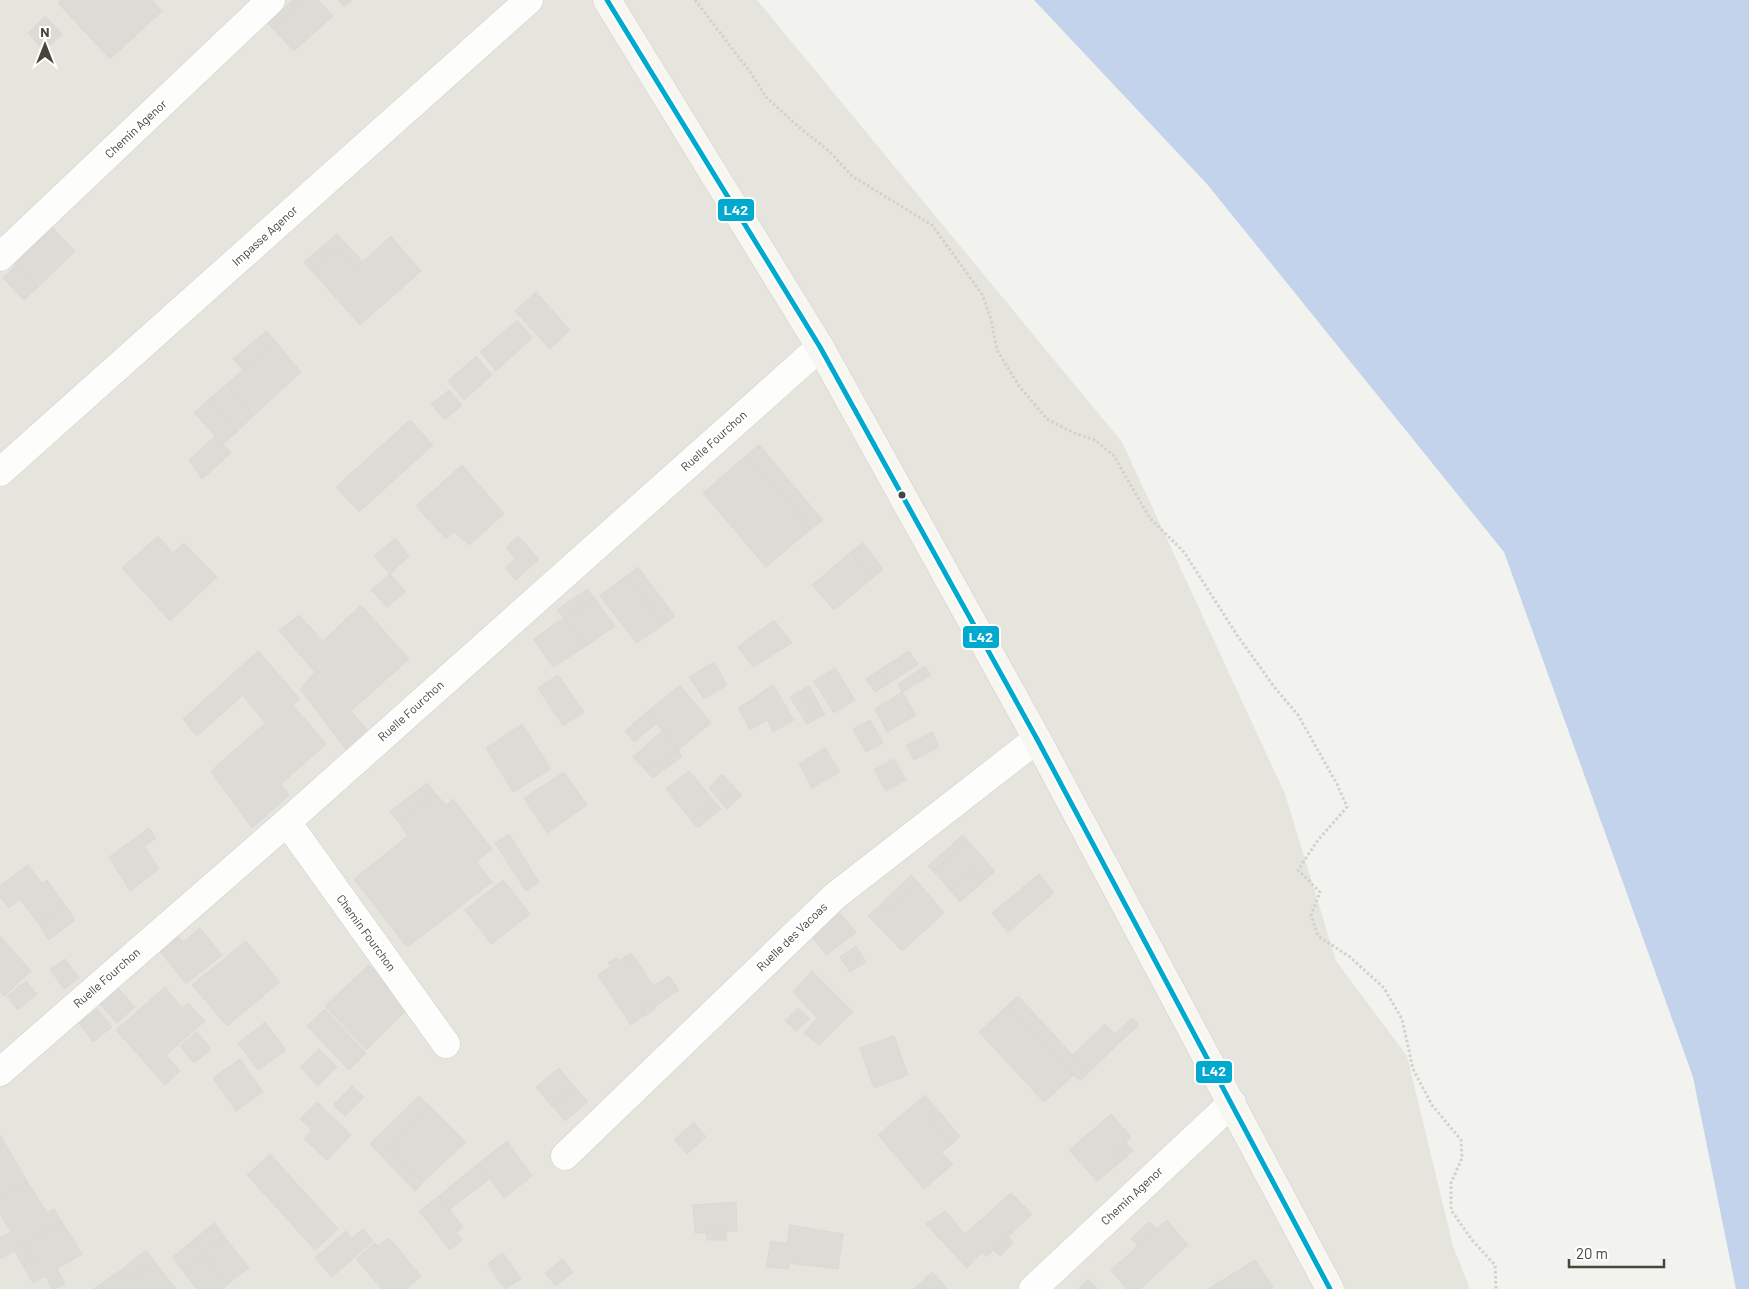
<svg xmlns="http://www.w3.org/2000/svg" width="1749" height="1289" viewBox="0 0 1749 1289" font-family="Barlow,sans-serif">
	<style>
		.residential { fill: #e5e4dd }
		.water { fill: #c3d3eb }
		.building { fill: #dcdbd6; stroke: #dad9d4 }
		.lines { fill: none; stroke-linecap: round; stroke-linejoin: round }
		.minor-casing { stroke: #d0d0cb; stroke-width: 29 }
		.secondary-casing { stroke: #d0d0c6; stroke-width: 29 }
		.path { stroke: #d2d2cc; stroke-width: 3; stroke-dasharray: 2.5 2.5; stroke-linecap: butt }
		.minor { stroke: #fdfdfc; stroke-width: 28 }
		.secondary { stroke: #f7f6f1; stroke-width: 28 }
		.bus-1-casing { stroke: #fff; stroke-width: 9 }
		.bus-1 { stroke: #00a9ce; stroke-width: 5 }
		.bus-dot { fill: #48453a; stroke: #fff; stroke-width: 2 }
		.labels { text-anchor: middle; stroke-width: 4; stroke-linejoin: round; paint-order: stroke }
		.street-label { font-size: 12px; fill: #48453a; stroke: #fff }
		.line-badge { stroke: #fff; stroke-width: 2 }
		.badge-label { font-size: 14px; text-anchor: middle; font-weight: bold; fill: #fff }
	</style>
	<rect width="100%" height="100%" fill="#f2f2ee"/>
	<path class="residential" d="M0 0H757L1122 442 1285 794 1336 961 1407 1056 1453 1246 1470 1289H0Z"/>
	<path class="water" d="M1034 0H1749V1289H1736L1693 1077 1504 552 1207 184Z"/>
	<path class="building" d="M62 0H152L162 11 110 59 58 3Z
		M293 0 298 6 273 29 268 23Z
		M293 0H318L333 16 294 51 273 29 298 6Z
		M338 0H352L345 7Z
		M45 16 62 34 44 51 28 33Z
		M49 224 75 251 38 287 16 265 39 242 33 237Z
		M337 234 363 262 355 269 334 248 311 270 304 262Z
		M391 236 421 271 360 325 311 270 334 248 355 269Z
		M33 237 39 242 16 265 11 259Z
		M16 265 38 287 24 300 3 278Z
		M536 292 570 330 550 349 515 311Z
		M517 320 532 338 496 371 480 352Z
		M266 331 275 341 243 370 233 359Z
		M275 341 301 372 253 416 227 384Z
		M476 356 492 375 464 400 448 381Z
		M227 384 253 416 237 432 208 400Z
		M449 390 462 405 445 420 431 404Z
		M208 400 237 432 223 444 194 413Z
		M410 420 433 445 359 512 336 487Z
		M215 436 231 453 202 479 189 460Z
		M759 445 823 520 811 529 747 455Z
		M747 455 811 529 766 567 703 493Z
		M462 465 504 514 469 545 454 532 446 539 416 506Z
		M158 536 173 553 184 543 217 577 170 621 122 568Z
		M518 536 539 559 516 580 505 568 515 559 506 547Z
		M395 538 409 556 390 574 374 556Z
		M863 543 883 569 873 578 851 552Z
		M851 552 873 578 834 610 812 585Z
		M638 567 675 616 664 624 626 576Z
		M390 574 406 592 387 607 371 590Z
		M626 576 664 624 637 643 600 596Z
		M587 589 594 598 564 618 557 610Z
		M594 598 615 626 586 646 564 618Z
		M361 605 409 659 351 711 368 731 347 751 300 689 315 672 279 631 299 615 323 641Z
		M564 618 586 646 553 667 533 639Z
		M774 620 792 643 753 667 738 647Z
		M258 651 300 699 293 705 326 744 281 784 289 795 252 828 211 771 265 723 243 695 197 736 183 719Z
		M909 651 918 664 888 684 879 670Z
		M714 662 727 685 704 699 689 677Z
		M925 666 931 675 902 692 898 684Z
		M835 668 855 700 834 713 814 681Z
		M879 670 888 684 875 692 866 679Z
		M558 675 584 712 563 726 538 688Z
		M680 685 711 723 678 750 647 712Z
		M773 685 794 720 773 732 767 720 750 730 739 709 769 689 768 688Z
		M809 686 825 715 818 718 803 689Z
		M768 688 769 689 739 709V708Z
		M803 689 818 718 807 724 790 697Z
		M902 692 916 715 887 732 875 709Z
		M647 712 656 724 634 742 625 731Z
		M870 720 883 743 866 752 853 729Z
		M522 724 551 769 513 792 486 748Z
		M662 731 678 750 646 771 633 757Z
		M932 732 939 747 914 760 906 746Z
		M825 748 840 772 812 788 799 764Z
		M678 750 682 756 653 778 646 771Z
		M894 759 906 780 886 791 874 770Z
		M689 771 716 803 691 820 666 789Z
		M564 772 587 805 547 833 524 798Z
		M722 774 737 790 720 801 709 788Z
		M427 783 436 794 399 823 390 811Z
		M737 790 742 795 727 809 720 801Z
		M436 794 446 805 453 799 492 849 476 862 492 882 407 947 354 879 408 836 399 823Z
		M716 803 721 809 698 828 691 820Z
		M149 828 156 838 144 846 159 869 130 891 109 857Z
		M509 834 539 882 526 891 495 843Z
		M963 835 968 841 933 871 928 866Z
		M968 841 995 871 983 882 973 870 950 890 933 871Z
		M28 865 42 883 47 880 65 905 39 924 20 899 9 908 0 897V886Z
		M973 870 983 882 960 902 950 890Z
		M1039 874 1054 893 1008 932 992 913Z
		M911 875 918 882 886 912 880 905Z
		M503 880 530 914 491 944 465 910Z
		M918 882 944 913 902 951 868 916 880 905 886 912Z
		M65 905 75 920 49 940 39 924Z
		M840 913 856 933 826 955 811 935Z
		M200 928 222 955 186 984 158 949 176 934 183 942Z
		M0 936 31 971 4 996 0 991Z
		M246 941 280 982 227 1026 192 985Z
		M856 946 866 962 850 972 840 957Z
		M631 953 637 961 632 964 626 956Z
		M626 956 632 964 637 961 653 986 669 976 679 990 654 1007 651 1003 641 1010 644 1016 631 1025 598 975 611 966 608 963 617 958 619 961Z
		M65 959 79 978 64 989 50 969Z
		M369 965 410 1007 366 1050 325 1006Z
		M812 971 853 1012 819 1045 804 1033 817 1018 793 992Z
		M26 981 37 994 18 1010 7 996Z
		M117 987 135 1007 117 1023 99 1003Z
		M165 987 182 1008 188 1003 205 1021 166 1055 180 1071 165 1085 116 1030Z
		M1018 996 1083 1066 1074 1075 1008 1005Z
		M651 1003 655 1009 644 1016 641 1010Z
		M1008 1005 1074 1075 1044 1102 979 1032Z
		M798 1008 810 1019 796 1031 785 1021Z
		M97 1009 112 1027 93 1042 79 1023Z
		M325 1009 366 1053 349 1070 307 1026Z
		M1132 1018 1139 1025 1121 1041 1115 1034Z
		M265 1022 286 1050 258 1070 238 1043Z
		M1105 1024 1121 1041 1080 1081 1074 1075 1083 1066 1073 1055Z
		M197 1032 211 1049 194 1063 180 1046Z
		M894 1036 908 1075 874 1088 860 1048Z
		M319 1049 337 1067 318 1086 300 1067Z
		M240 1059 263 1092 236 1111 213 1078Z
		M559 1068 575 1087 552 1106 536 1087Z
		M352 1086 364 1097 345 1116 333 1105Z
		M575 1087 588 1102 565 1121 552 1106Z
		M925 1095 936 1108 927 1116 952 1144 941 1152 953 1164 924 1189 878 1135Z
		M419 1096 431 1107 390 1147 423 1182 415 1191 370 1144Z
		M317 1102 351 1135 327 1160 304 1139 312 1130 300 1119Z
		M431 1107 466 1142 423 1182 390 1147Z
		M936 1108 960 1136 952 1144 927 1116Z
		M1111 1114 1131 1137 1111 1156 1118 1164 1097 1181 1069 1150Z
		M694 1122 706 1137 687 1154 674 1140Z
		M0 1135 27 1181 2 1196 0 1193Z
		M507 1141 532 1176 504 1198 478 1164Z
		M1126 1142 1133 1151 1118 1164 1111 1156Z
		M270 1154 338 1229 315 1250 247 1175Z
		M478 1164 489 1179 449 1210 439 1196Z
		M27 1181 47 1213 54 1209 62 1222 0 1259V1238L11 1232 0 1214V1197Z
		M1011 1193 1032 1214 986 1257 982 1252 967 1268 926 1224 945 1211 965 1234Z
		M439 1196 463 1227 456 1233 462 1240 450 1250 419 1211Z
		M736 1202 737 1231 695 1233 693 1205Z
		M1167 1220 1188 1245 1140 1289H1127L1111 1270Z
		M62 1222 82 1254 57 1269 65 1283 56 1289H52L45 1276 33 1283 23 1266 34 1259 25 1244Z
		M1149 1222 1157 1229 1138 1246 1131 1239Z
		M215 1223 224 1236 203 1253 192 1241Z
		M790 1225 843 1234 838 1269 789 1263V1269L766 1267 771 1241 787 1243Z
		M363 1229 373 1241 332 1277 315 1258 346 1231 352 1238Z
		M726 1231V1240H707L706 1232Z
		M224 1236 249 1268 228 1284 203 1253Z
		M1008 1236 1013 1243 1000 1256 993 1250Z
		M389 1238 421 1276 406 1289H382L356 1259 375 1243 378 1246Z
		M192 1241 203 1253 182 1270 173 1257Z
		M25 1244 34 1259 23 1266 14 1250Z
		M146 1250 155 1262 129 1281 121 1270Z
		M203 1253 228 1284 222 1289H197L182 1270Z
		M503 1253 521 1279 505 1289 487 1264Z
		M562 1259 573 1272 556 1286 545 1273Z
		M1255 1260 1273 1287 1270 1289H1208Z
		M155 1262 176 1289H104L101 1284 121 1270 129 1281Z
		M932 1272 948 1289H914Z
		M1088 1279 1098 1289H1078Z
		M101 1284 104 1289H93Z"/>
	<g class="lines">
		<g class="minor-casing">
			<path id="minor" d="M0 257 271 0
				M0 472 529 0
				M287 822 446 1044
				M0 1072 287 822 820 347
				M565 1156 835 896 1037 739
				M1033 1289 1232 1103"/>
		</g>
		<g class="secondary-casing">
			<path id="secondary" d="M607 0 820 347 1037 739 1330 1289"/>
		</g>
		<path class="path" d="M695 0 751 73 766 97 800 128 829 151 852 176 932 225 982 294 991 319 997 350 1019 386 1047 419 1074 433 1095 440 1114 456 1149 517 1184 552 1237 635 1275 688 1298 715 1337 784 1347 807 1318 840 1298 870 1320 892 1311 915 1318 936 1350 957 1384 988 1402 1019 1413 1069 1432 1105 1461 1140 1462 1158 1451 1183V1210L1472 1240 1495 1265 1496 1289"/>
		<use href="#minor" class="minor"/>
		<use href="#secondary" class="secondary"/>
		<g class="bus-1-casing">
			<path id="bus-1" d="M607 0 820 347 1037 739 1330 1289"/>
		</g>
		<use href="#bus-1" class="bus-1"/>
	</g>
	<circle class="bus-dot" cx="902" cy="495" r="4.5"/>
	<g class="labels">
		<g class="street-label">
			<text transform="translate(136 129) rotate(-43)" y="4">Chemin Agenor</text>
			<text transform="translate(265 236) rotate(-42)" y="4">Impasse Agenor</text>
			<text transform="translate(714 441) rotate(-42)" y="4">Ruelle Fourchon</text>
			<text transform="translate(411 711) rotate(-42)" y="4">Ruelle Fourchon</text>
			<text transform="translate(366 933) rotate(54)" y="4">Chemin Fourchon</text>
			<text transform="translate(792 937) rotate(-44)" y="4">Ruelle des Vacoas</text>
			<text transform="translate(107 978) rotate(-41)" y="4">Ruelle Fourchon</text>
			<text transform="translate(1132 1196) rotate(-43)" y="4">Chemin Agenor</text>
		</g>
	</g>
	<g class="line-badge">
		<rect x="717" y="198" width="38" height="24" rx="5" fill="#00a9ce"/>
		<rect x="962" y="625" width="38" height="24" rx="5" fill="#00a9ce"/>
		<rect x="1195" y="1060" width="38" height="24" rx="5" fill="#00a9ce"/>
	</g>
	<g class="badge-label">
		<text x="736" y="215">L42</text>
		<text x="981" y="642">L42</text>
		<text x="1214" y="1076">L42</text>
	</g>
	<g transform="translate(45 45)" stroke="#ffffff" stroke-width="4" paint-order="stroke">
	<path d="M0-4L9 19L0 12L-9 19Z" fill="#48453a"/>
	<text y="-8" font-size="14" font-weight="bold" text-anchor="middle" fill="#48453a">N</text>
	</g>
	<path d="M1569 1259v8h95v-8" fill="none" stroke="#48453a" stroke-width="2.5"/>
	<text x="1576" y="1259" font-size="15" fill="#48453a" stroke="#ffffff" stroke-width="4" paint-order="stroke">20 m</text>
</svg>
